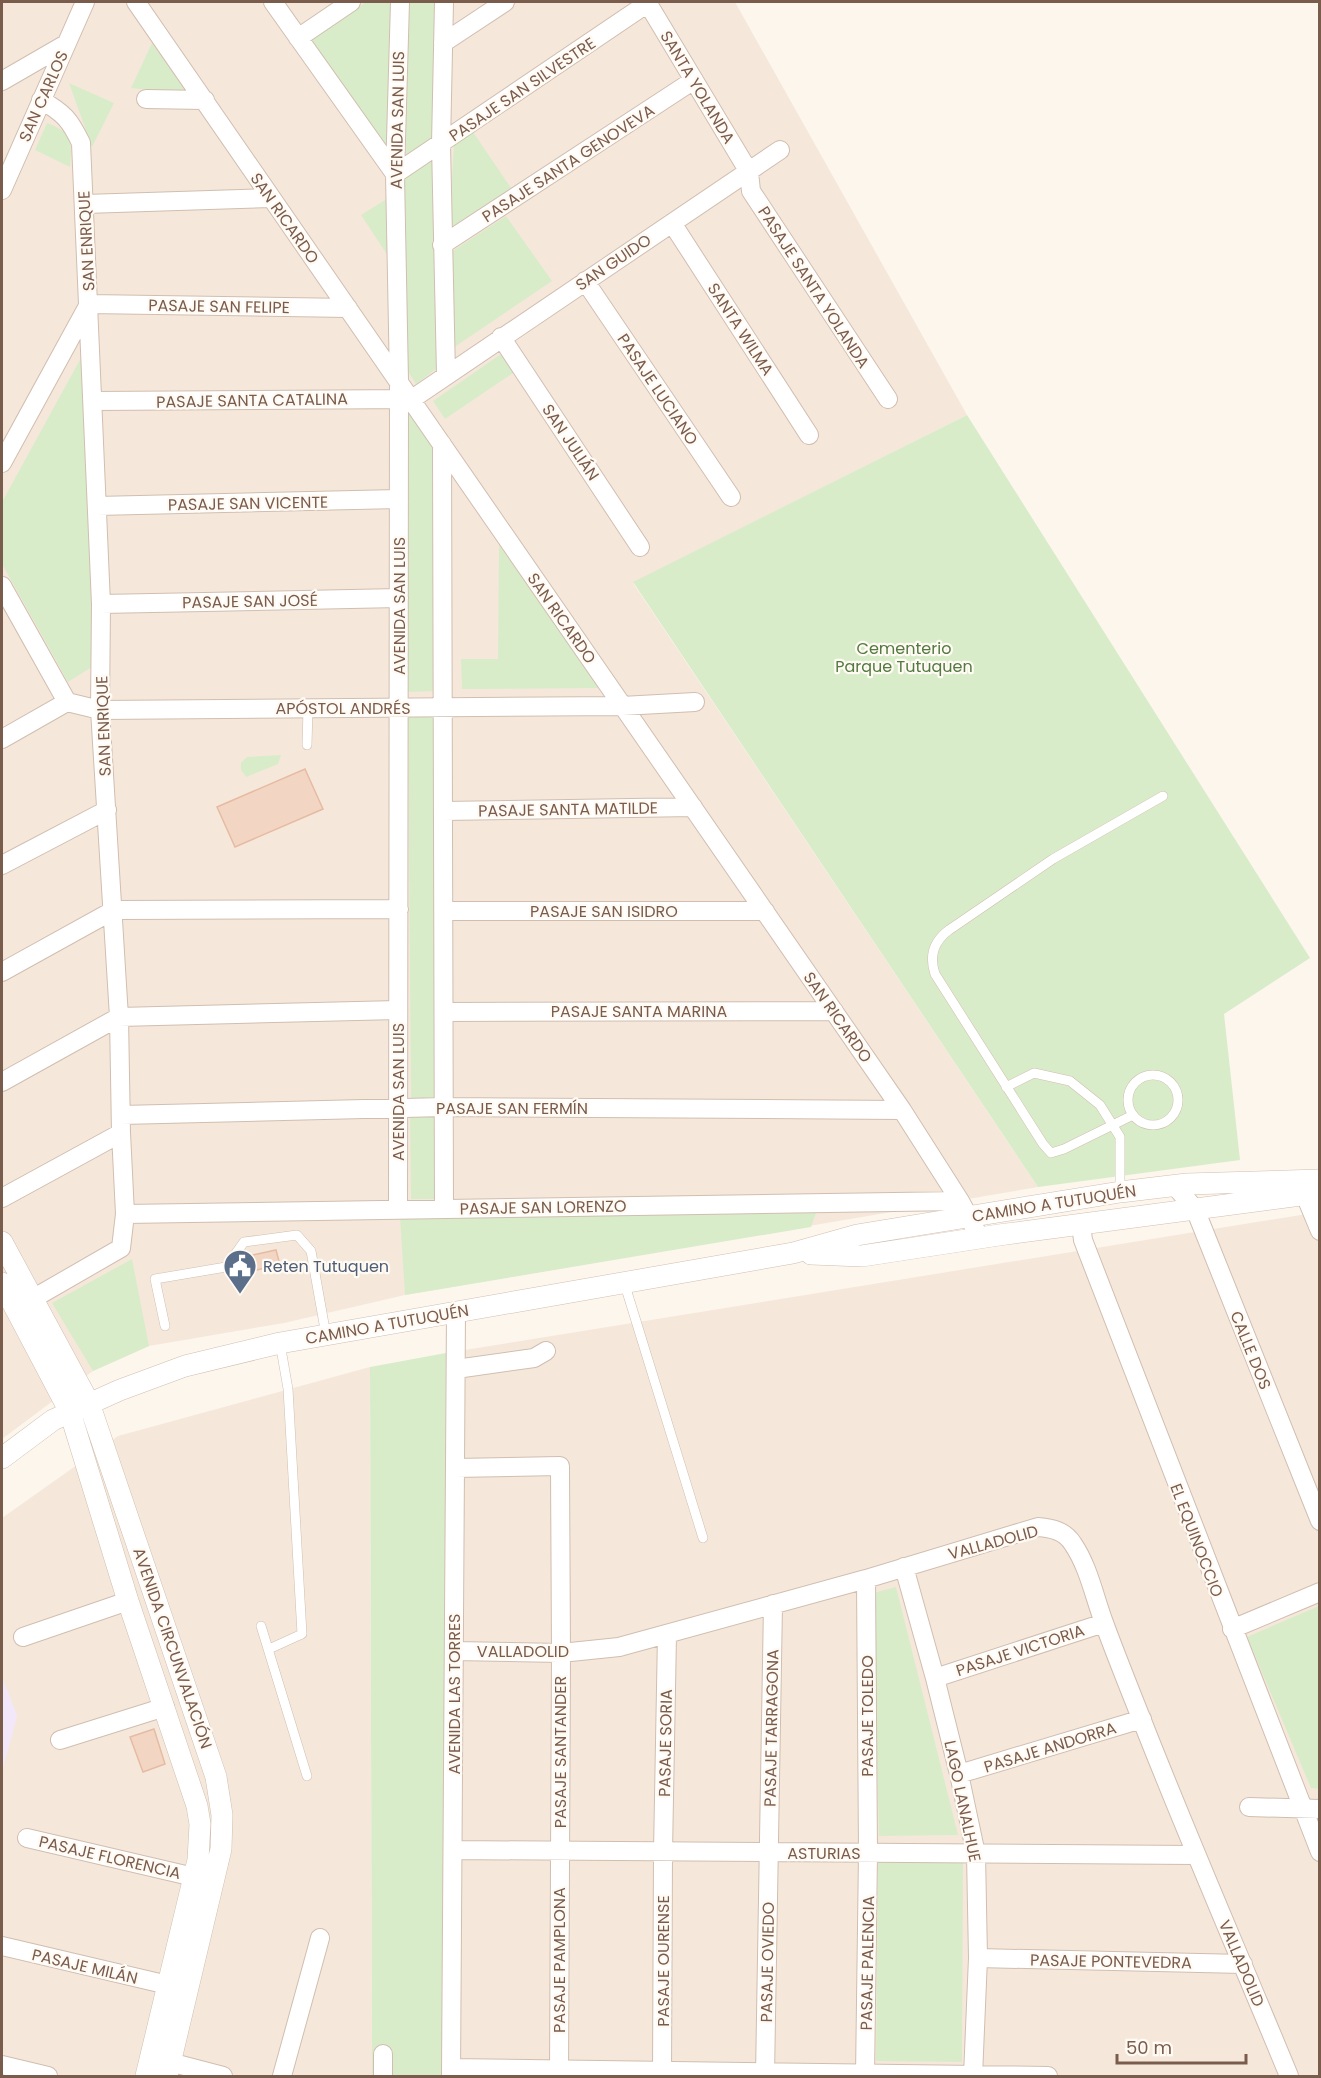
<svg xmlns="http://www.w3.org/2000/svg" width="1321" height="2078" viewBox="0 0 1321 2078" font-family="Poppins,sans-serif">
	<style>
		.residential { fill: #f5e8da }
		.education { fill: #f3e8fa }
		.green { fill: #d8ecc9 }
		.building { fill: #f3d5c3; stroke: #e6bba3; stroke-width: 1.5 }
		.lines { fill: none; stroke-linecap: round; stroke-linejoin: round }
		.service-casing { stroke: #d1beb0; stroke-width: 10 }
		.minor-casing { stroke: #d1beb0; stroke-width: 20 }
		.tertiary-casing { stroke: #d1beb0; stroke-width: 22 }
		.service { stroke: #fff; stroke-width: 9 }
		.minor { stroke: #fff; stroke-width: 18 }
		.tertiary { stroke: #fff; stroke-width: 21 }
		.labels { text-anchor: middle; stroke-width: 4.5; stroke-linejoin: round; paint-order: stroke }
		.street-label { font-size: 16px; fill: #7a5c4d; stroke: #fffaf3 }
		.park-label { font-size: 16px; fill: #537a41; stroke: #fffaf3 }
		.service-label { font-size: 16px; fill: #4e5e75; stroke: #fffaf3; text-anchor: start }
	</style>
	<rect width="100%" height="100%" fill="#fdf6ec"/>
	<path class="residential" d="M2 2H735L967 415 633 583 1038 1187 405 1295 284 1323 149 1346 93 1371 2 1439Z
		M1319 1212V2076H442L446 1353Z
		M370 1367 372 2076H2V1518L118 1436Z"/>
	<path class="education" d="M2 1676 17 1716 2 1772Z"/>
	<path class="green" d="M366 2H393L390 160 312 49V39Z
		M407 2H436L435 141 406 159Z
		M152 43 188 94 131 88Z
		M69 83 114 103 92 147Z
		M47 123C73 133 72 140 70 167L35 150Z
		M473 132 511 188 449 229 454 144Z
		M434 156 439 360 436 369 416 384 407 370 404 175Z
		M390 197V259L361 215Z
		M506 216 552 281 453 348 451 252Z
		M504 352 516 371 445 419 433 401Z
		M82 356 95 665 68 682 2 564V502Z
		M407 411 441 453 440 691 407 692Z
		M967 415 1310 958 1224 1014 1240 1160 1038 1187 633 582Z
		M499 545 602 688 462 689 461 659H498Z
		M408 714 439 715 436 1103H411Z
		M281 755 278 764 246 777 241 770V763L247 757Z
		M410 1116H440V1199H411Z
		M816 1213 811 1227 405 1295 400 1217Z
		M132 1259 149 1346 93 1371 52 1303Z
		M446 1353 442 2076H372L370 1367Z
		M896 1587 958 1835 879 1836 873 1593Z
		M1319 1606 1320 1789H1319L1311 1788 1247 1637Z
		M963 1860 962 2062 876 2061 878 1861Z"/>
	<path class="building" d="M305 769 323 809 235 847 217 807Z
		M276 1250 280 1265 247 1272 244 1257Z
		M154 1729 165 1764 143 1772 130 1737Z"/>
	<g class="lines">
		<g class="service-casing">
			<path id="service" d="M307 745 308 709
				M1128 1100a25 25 0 1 1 50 0a25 25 0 1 1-50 0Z
				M1006 1087 1034 1073 1070 1081 1100 1105 1120 1137V1192
				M1133 1115 1064 1149 1051 1153 1043 1144 935 974C929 956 934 941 949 930L1053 859 1163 796
				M624 1282 703 1538
				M165 1326 155 1279 226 1267 244 1242 297 1235 311 1251 326 1335
				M261 1626 307 1776
				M269 1649 302 1634 288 1389 280 1343"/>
		</g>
		<g class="minor-casing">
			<path id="minor" d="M136 2 902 1110 960 1201 980 1238
				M273 2 395 174 648 3
				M444 2 441 144 446 374
				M647 2 749 172 751 191 888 399
				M298 38 351 2
				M443 43 505 2
				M2 81 66 44
				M146 99 205 100
				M2 190 85 2
				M85 204 271 198
				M672 223 809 435
				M442 245 694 80
				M585 281 731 497
				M501 337 640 547
				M93 401 412 399 780 150
				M442 444 444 1209
				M2 463 89 304 348 308
				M97 506 399 499
				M2 586 67 702
				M101 604 399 598
				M2 739 67 702 100 710 622 706 695 702
				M443 811 693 807
				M2 865 107 810
				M444 911H765
				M2 972 114 910 399 909
				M444 1012 834 1011
				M2 1082 119 1017 398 1010
				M121 1115 444 1107 902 1110
				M1300 1183 1320 1231
				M1174 1185 1195 1209 1320 1521
				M2 1198 121 1133
				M398 1210 399 381 395 174 400 2
				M125 1214 960 1201
				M1081 1225 1083 1240 1320 1852
				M22 1305 121 1248 125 1214 121 1133 119 1017 100 710 101 604 81 143C70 120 64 113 41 100
				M456 1369 534 1358 546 1351
				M455 1468 560 1466 561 1653 559 2076
				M904 1567 935 1678 959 1774 976 1854 978 1958 973 2076
				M1232 1629 1320 1592
				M23 1637 128 1601
				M454 1651 561 1653 619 1647 866 1579 1038 1527C1052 1528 1065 1531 1073 1544 1088 1566 1094 1595 1103 1620 1115 1653 1128 1685 1141 1718 1188 1838 1240 1957 1289 2076
				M935 1678 1104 1623
				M60 1740 165 1707
				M959 1774 1142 1719
				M1249 1807 1320 1809
				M27 1838 194 1877
				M453 1850 1196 1855
				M2 1946 168 1985
				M978 1958 1243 1964
				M158 2059 223 2076
				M2 2065 48 2076
				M452 2068 1048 2076
				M282 2076 320 1938
				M383 2076V2054
				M451 2076 456 1312
				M662 2076 663 1852 667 1634
				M765 2076 773 1604
				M865 2076 868 1853 866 1579"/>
		</g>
		<g class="tertiary-casing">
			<path id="tertiary" d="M2 1242 89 1403 216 1777 222 1815 221 1849 167 2076
				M811 1254 862 1256 999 1235 1316 1193
				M2 1283 70 1412 128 1601 197 1806 200 1824 198 1860 146 2076
				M2 1458 53 1420 120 1390 185 1366 280 1343 793 1253 857 1235 1120 1192 1187 1184 1320 1180"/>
		</g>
		<use href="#service" class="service"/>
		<use href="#minor" class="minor"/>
		<use href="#tertiary" class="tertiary"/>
	</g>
	<defs>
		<g id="civic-pin" transform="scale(1.725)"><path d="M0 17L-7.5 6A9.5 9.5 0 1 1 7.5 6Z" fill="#5c6f8a" stroke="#fffaf3"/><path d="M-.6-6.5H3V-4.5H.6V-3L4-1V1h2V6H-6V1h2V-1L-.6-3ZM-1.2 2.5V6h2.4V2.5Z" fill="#fff"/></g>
	</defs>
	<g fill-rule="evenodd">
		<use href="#civic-pin" x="240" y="1266"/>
	</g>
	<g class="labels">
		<g class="street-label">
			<text transform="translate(698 87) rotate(59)" y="6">SANTA YOLANDA</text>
			<text transform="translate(522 89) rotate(-34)" y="6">PASAJE SAN SILVESTRE</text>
			<text transform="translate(43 96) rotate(-66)" y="6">SAN CARLOS</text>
			<text transform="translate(397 120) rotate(-89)" y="6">AVENIDA SAN LUIS</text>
			<text transform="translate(568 163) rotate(-33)" y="6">PASAJE SANTA GENOVEVA</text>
			<text transform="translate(285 218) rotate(55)" y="6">SAN RICARDO</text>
			<text transform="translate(86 241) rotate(-93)" y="6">SAN ENRIQUE</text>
			<text transform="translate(613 262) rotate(-34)" y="6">SAN GUIDO</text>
			<text transform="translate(814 287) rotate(57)" y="6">PASAJE SANTA YOLANDA</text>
			<text transform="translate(219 306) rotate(1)" y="6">PASAJE SAN FELIPE</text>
			<text transform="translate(741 329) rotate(57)" y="6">SANTA WILMA</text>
			<text transform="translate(658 389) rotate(56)" y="6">PASAJE LUCIANO</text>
			<text transform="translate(252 400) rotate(-1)" y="6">PASAJE SANTA CATALINA</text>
			<text transform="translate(571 442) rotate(56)" y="6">SAN JULIÁN</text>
			<text transform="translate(248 503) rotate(-1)" y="6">PASAJE SAN VICENTE</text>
			<text transform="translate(250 601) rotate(-1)" y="6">PASAJE SAN JOSÉ</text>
			<text transform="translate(399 606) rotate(-90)" y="6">AVENIDA SAN LUIS</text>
			<text transform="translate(562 618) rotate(55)" y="6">SAN RICARDO</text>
			<text x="343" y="714">APÓSTOL ANDRÉS</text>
			<text transform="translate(103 726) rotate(-92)" y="6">SAN ENRIQUE</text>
			<text transform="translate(568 809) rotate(-1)" y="6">PASAJE SANTA MATILDE</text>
			<text x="604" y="917">PASAJE SAN ISIDRO</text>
			<text x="639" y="1017">PASAJE SANTA MARINA</text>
			<text transform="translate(838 1017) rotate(55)" y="6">SAN RICARDO</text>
			<text transform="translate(398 1092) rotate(-90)" y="6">AVENIDA SAN LUIS</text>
			<text x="512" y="1114">PASAJE SAN FERMÍN</text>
			<text transform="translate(1054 1203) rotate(-9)" y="6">CAMINO A TUTUQUÉN</text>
			<text transform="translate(543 1207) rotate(-1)" y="6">PASAJE SAN LORENZO</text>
			<text transform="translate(387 1324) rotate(-10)" y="6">CAMINO A TUTUQUÉN</text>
			<text transform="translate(1251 1350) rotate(68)" y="6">CALLE DOS</text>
			<text transform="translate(1197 1540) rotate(69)" y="6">EL EQUINOCCIO</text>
			<text transform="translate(993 1542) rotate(-15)" y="6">VALLADOLID</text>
			<text transform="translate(173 1648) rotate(71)" y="6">AVENIDA CIRCUNVALACIÓN</text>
			<text transform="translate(1020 1650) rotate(-18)" y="6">PASAJE VICTORIA</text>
			<text x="523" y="1657">VALLADOLID</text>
			<text transform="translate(454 1694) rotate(-90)" y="6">AVENIDA LAS TORRES</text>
			<text transform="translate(867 1716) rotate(-90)" y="6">PASAJE TOLEDO</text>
			<text transform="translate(771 1728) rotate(-89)" y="6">PASAJE TARRAGONA</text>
			<text transform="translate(665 1743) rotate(-89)" y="6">PASAJE SORIA</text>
			<text transform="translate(1050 1747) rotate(-17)" y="6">PASAJE ANDORRA</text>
			<text transform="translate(560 1752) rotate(-90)" y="6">PASAJE SANTANDER</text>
			<text transform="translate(963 1801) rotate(78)" y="6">LAGO LANALHUE</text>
			<text x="824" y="1859">ASTURIAS</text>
			<text transform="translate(110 1857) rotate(13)" y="6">PASAJE FLORENCIA</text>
			<text transform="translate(559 1960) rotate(-90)" y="6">PASAJE PAMPLONA</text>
			<text transform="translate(663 1961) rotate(-90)" y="6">PASAJE OURENSE</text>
			<text transform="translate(1111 1961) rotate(1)" y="6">PASAJE PONTEVEDRA</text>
			<text transform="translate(767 1962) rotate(-89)" y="6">PASAJE OVIEDO</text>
			<text transform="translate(867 1963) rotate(-89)" y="6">PASAJE PALENCIA</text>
			<text transform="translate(1242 1963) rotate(67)" y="6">VALLADOLID</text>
			<text transform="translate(85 1966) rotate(13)" y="6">PASAJE MILÁN</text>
		</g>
		<g class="park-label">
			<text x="904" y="654">Cementerio<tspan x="904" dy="18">Parque Tutuquen</tspan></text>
		</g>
		<g class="service-label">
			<text x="263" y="1272">Reten Tutuquen</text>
		</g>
	</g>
	<rect width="1321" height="2078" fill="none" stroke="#7a5c4d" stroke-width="6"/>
	<path d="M1117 2054v9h129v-9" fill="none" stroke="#7a5c4d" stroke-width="3"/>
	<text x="1126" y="2054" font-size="18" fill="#7a5c4d" stroke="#fffaf3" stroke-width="4.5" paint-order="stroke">50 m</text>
</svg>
